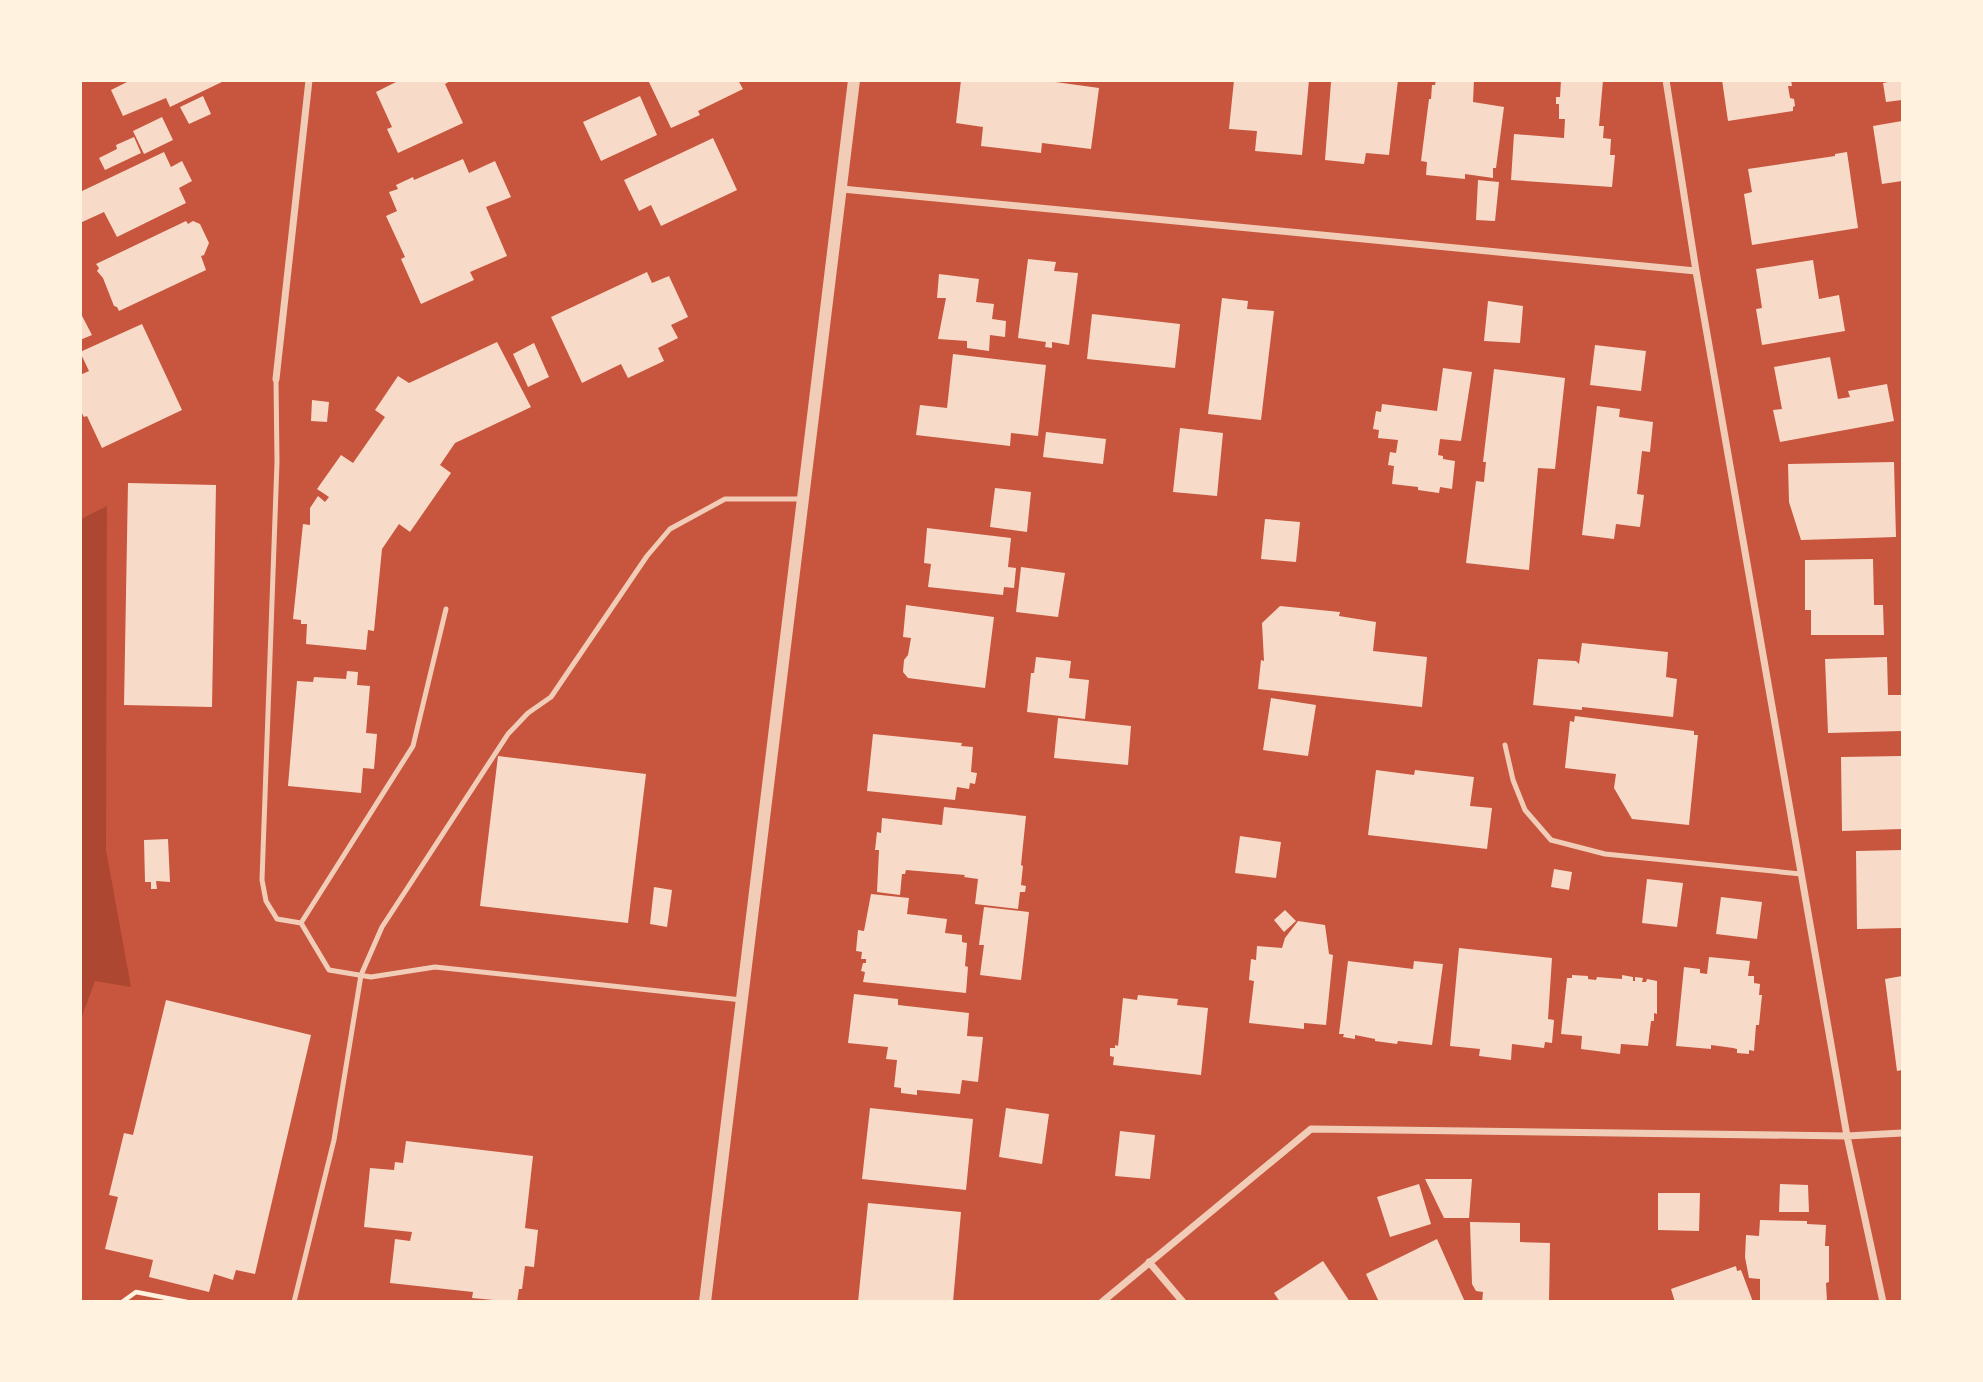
<svg xmlns="http://www.w3.org/2000/svg" width="1983" height="1382" viewBox="0 0 1983 1382" font-family="'Work Sans',sans-serif">
	<style>
		.green { fill: #ae4732 }
		.building { fill: #f7dbc8 }
		.lines { fill: none; stroke-linecap: round; stroke-linejoin: round }
		.path { stroke: #fff3e0; stroke-width: 4.5 }
		.service { stroke: #f1ccb7; stroke-width: 5 }
		.minor { stroke: #f1ccb7; stroke-width: 7 }
		.tertiary { stroke: #f1ccb7; stroke-width: 12 }
	</style>
	<rect width="100%" height="100%" fill="#c8553d"/>
	<path class="green" d="M107 473 106 850 131 987 95 981 81 1019V519L107 506Z"/>
	<path class="building" d="M131 80H226L170 107 166 98 123 116 111 90Z
		M400 80H452L445 84 463 123 398 153 387 129 392 127 376 92Z
		M648 80H738L743 89 698 111 700 115 671 128Z
		M961 80H1041L1099 88 1091 149 1042 143 1041 153 981 146 983 127 956 123Z
		M1234 80H1309L1302 155 1255 151 1257 131 1229 129Z
		M1334 80H1398L1389 155 1366 153 1364 164 1325 160 1331 82Z
		M1436 80H1474L1473 102 1504 107 1496 168H1493V178L1465 174V179L1426 175 1427 162 1421 161 1429 99H1431L1432 85H1435Z
		M1561 80H1603L1599 126H1604L1603 138 1611 139 1610 155H1615L1612 187 1511 180 1514 134 1564 138 1565 119H1559V104H1556V97H1560Z
		M1722 80H1791L1792 86H1788L1790 98 1794 99 1795 106 1793 107V111L1728 121Z
		M1898 80H1902V100L1886 102 1883 83Z
		M203 96 211 114 189 124 180 107Z
		M640 96 657 135 601 161 583 122Z
		M162 117 173 140 144 154 133 131Z
		M1902 121V181L1882 184 1873 126Z
		M134 137 141 153 105 170 99 158 117 149 116 145Z
		M713 138 737 190 661 226 651 205 639 211 624 180Z
		M164 152 171 167 182 161 192 181 179 188 186 203 117 237 104 212 80 223V192Z
		M1847 152 1858 228 1752 245 1744 194 1752 192 1748 169 1835 156V154Z
		M463 159 469 173 495 161 511 197 486 207 507 256 470 272 474 280 421 304 401 259 405 257 386 216 397 211 389 192 398 189 396 185 413 177 414 180Z
		M1478 180 1499 182 1495 221 1476 220Z
		M186 221 188 224 193 221 200 224 209 243 204 255 201 256 206 270 119 311 117 307 114 306 103 278 97 271 99 268 96 264Z
		M1028 259 1056 262 1054 271 1078 273 1069 345 1052 342V348L1045 347 1046 342 1018 338Z
		M1813 260 1819 299 1839 295 1845 331 1762 345 1756 309 1762 308 1756 269Z
		M647 272 652 283 669 276 688 317 671 325 678 338 658 348 664 361 628 378 621 364 582 383 551 317Z
		M939 274 979 279 976 302 994 304 992 319 1006 321 1005 337 990 335 989 351 967 348V341L938 339 946 298H937Z
		M1222 298 1248 301 1247 309 1274 311 1261 420 1208 414Z
		M1488 301 1523 306 1520 343 1484 341Z
		M80 312 92 335 80 340Z
		M1092 314 1180 324 1175 368 1087 359Z
		M142 324 182 410 102 448 87 416 84 417 80 410V375L89 371 80 352Z
		M497 342 531 407 455 443 440 465 451 473 410 532 399 524 382 549 374 631 368 630 366 650 306 644 307 624H301V620L293 619 303 524 310 525V508L318 496 325 502 329 497 317 489 341 455 353 463 385 417 375 410 398 376 409 383Z
		M534 343 549 377 528 387 513 354Z
		M1595 345 1646 351 1641 391 1590 385Z
		M953 354 1046 365 1038 436 1011 433 1010 446 916 435 920 405 947 408Z
		M1830 357 1838 399 1850 397 1848 391 1887 384 1894 421 1780 442 1773 410 1782 409 1774 367Z
		M1443 368 1472 372 1461 441 1440 439 1438 455 1443 456V459L1455 461 1452 489 1440 487 1439 493 1418 490V487L1392 484 1394 466 1388 465 1390 452 1396 453 1398 440 1378 438 1379 430 1373 429 1376 411 1381 412 1382 404 1437 411Z
		M1494 369 1565 378 1555 469 1538 468 1529 570 1466 563 1476 481 1484 482 1486 462H1483Z
		M312 400 329 402 327 422 311 421Z
		M1597 406 1620 409 1619 417 1653 422 1650 452 1642 451 1637 494 1644 495 1640 527 1616 524 1614 539 1582 535Z
		M1180 428 1223 433 1217 496 1173 492Z
		M1046 432 1106 439 1103 464 1043 457Z
		M1894 462 1896 537 1801 540 1789 502 1788 464Z
		M128 483 216 485 212 707 124 705Z
		M995 488 1031 492 1027 532 990 527Z
		M1265 519 1300 522 1296 562 1261 559Z
		M927 528 1011 538 1008 567 1016 568 1014 588 1004 587 1003 595 928 587 931 564 924 563Z
		M1873 559 1874 605H1883L1884 635H1811V610H1805V560Z
		M1021 567 1065 573 1058 617 1016 612Z
		M906 605 994 617 985 688 908 678 903 672 904 660 908 655 911 638 903 637Z
		M1280 606 1340 612 1339 616 1376 622 1373 651 1427 657 1422 707 1258 689 1261 660 1264 661 1262 623Z
		M1582 643 1668 652 1666 677 1677 679 1673 717 1582 707V710L1533 705 1538 659 1576 661 1579 664Z
		M1036 657 1071 661 1069 678 1089 680 1085 719 1027 712 1031 673H1034Z
		M1887 657 1888 695H1902V731L1828 733 1825 659Z
		M347 671 358 672 357 685 370 686 366 733 377 734 374 769 363 768 361 793 288 786 297 681 313 682 314 677 346 679Z
		M1271 698 1316 705 1308 756 1263 750Z
		M1575 716 1694 731V735H1698L1689 825 1632 819 1614 788 1616 774 1565 768 1570 721 1574 722Z
		M1058 718 1131 726 1128 765 1054 758Z
		M873 734 962 743 961 746 973 747 971 772 977 773 975 784 970 783 969 789 957 787 955 800 867 791Z
		M498 756 646 774 628 923 480 906Z
		M1902 756V829L1842 831 1841 757Z
		M1376 770 1414 775 1415 770 1474 777 1470 806 1492 808 1487 849 1368 835Z
		M944 807 1026 816 1021 865 1023 866 1021 885 1026 886 1025 892H1020L1018 909 975 904 978 879 964 877 965 875 906 870 905 874H902L900 895 877 892 879 850H875L877 832 881 833 882 818 942 825Z
		M1240 836 1281 842 1276 878 1235 873Z
		M168 839 170 882 156 881 157 889H151V882H145L144 840Z
		M1902 850V928L1857 929 1856 851Z
		M1554 869 1572 872 1569 890 1551 887Z
		M1647 879 1683 883 1677 927 1642 923Z
		M654 887 672 890 667 927 650 924Z
		M871 894 909 898 907 914 947 919 945 933 962 935V942L967 943 965 966 968 967 966 993 863 982 865 972 861 971 863 963H866V959H861L862 952 856 951 858 930 864 931Z
		M1721 897 1762 902 1757 939 1716 934Z
		M984 907 1029 912 1021 980 980 975 984 945H979Z
		M1285 910 1296 921 1284 932 1274 920Z
		M1298 921 1325 925 1329 954 1333 955 1326 1025 1304 1023V1029L1249 1023 1254 981 1249 980 1251 959 1256 960 1257 946 1282 948 1285 938Z
		M1459 948 1552 958 1548 1019 1554 1020 1552 1043 1545 1042 1544 1048 1512 1044 1511 1060 1479 1056 1480 1049 1450 1046Z
		M1709 957 1750 961 1748 976H1754V983L1760 984 1759 995H1762L1759 1025H1756L1754 1051 1749 1050V1054L1737 1053V1049L1733 1048 1711 1045V1049L1676 1046 1684 967 1700 969V973L1707 974Z
		M1348 961 1413 969 1414 961 1443 964 1432 1045 1398 1041 1397 1044 1375 1041V1039L1355 1035V1039L1343 1037 1344 1034H1339Z
		M1572 975 1588 976V979L1596 980 1597 977 1622 979V975L1633 977V981H1635V977L1643 978 1642 982H1646L1647 979 1657 981V1014L1654 1013V1021H1651L1648 1046 1621 1044 1620 1054 1581 1049 1582 1036 1561 1034 1567 978H1572Z
		M1902 976V1070L1897 1071 1885 979Z
		M854 994 898 999V1005L969 1013 967 1036 983 1037 978 1082 962 1080 960 1094 917 1090V1095L901 1093V1088L894 1087 897 1060 886 1059 888 1047 848 1043Z
		M1138 995 1178 999 1177 1005 1208 1008 1201 1075 1113 1065 1114 1057 1110 1056V1048H1115V1045L1118 1046 1123 998 1137 1000Z
		M166 1000 311 1035 255 1274 236 1270 233 1280 214 1274 209 1292 149 1277 153 1260 105 1249 118 1197 109 1195 124 1133 133 1135Z
		M870 1108 973 1119 966 1190 862 1179Z
		M1006 1108 1049 1114 1042 1164 999 1157Z
		M1120 1131 1155 1135 1150 1179 1115 1176Z
		M406 1141 533 1156 525 1228 538 1230 534 1267 525 1266 522 1289H519L517 1302 472 1298 473 1292 390 1283 395 1239 410 1241 412 1232 364 1227 370 1168 394 1170 395 1162 403 1163Z
		M1425 1179H1472L1469 1218H1444Z
		M1419 1184 1431 1224 1390 1237 1377 1197Z
		M1780 1184 1808 1185 1809 1212H1779Z
		M1658 1193H1700L1699 1231 1658 1230Z
		M868 1203 961 1212 953 1302H858Z
		M1760 1220 1807 1221V1224L1826 1225 1825 1246H1829V1282L1826 1283 1827 1302H1760V1279L1749 1278 1745 1257 1746 1235 1759 1236Z
		M1470 1222 1520 1223V1242L1550 1243 1549 1302H1482L1483 1292 1476 1291 1472 1284Z
		M1437 1239 1465 1302H1379L1366 1274Z
		M1323 1261 1350 1302H1280L1274 1293Z
		M1736 1266 1737 1271 1741 1270 1753 1302H1675L1671 1289Z"/>
	<g class="lines">
		<path class="path" d="M122 1302 136 1292 187 1302"/>
		<path class="service" d="M276 379 277 462 262 880 266 901 277 919 301 923
			M446 609 413 746 301 923 329 970 371 977 435 967 742 1000
			M1505 745 1513 780 1525 810 1551 840 1605 854 1801 874
			M294 1302 334 1140 361 975 382 927 508 734 528 713 551 697 647 556 670 529 725 499H802"/>
		<path class="minor" d="M1666 80 1696 271 1847 1136 1883 1302
			M842 189 1696 271
			M276 379 309 80
			M1149 1262 1183 1302
			M1102 1302 1311 1129 1847 1136 1902 1133"/>
		<path class="tertiary" d="M705 1302 854 80"/>
	</g>
	<rect width="1983" height="1382" fill="none" stroke="#fff3e0" stroke-width="164"/>
</svg>
